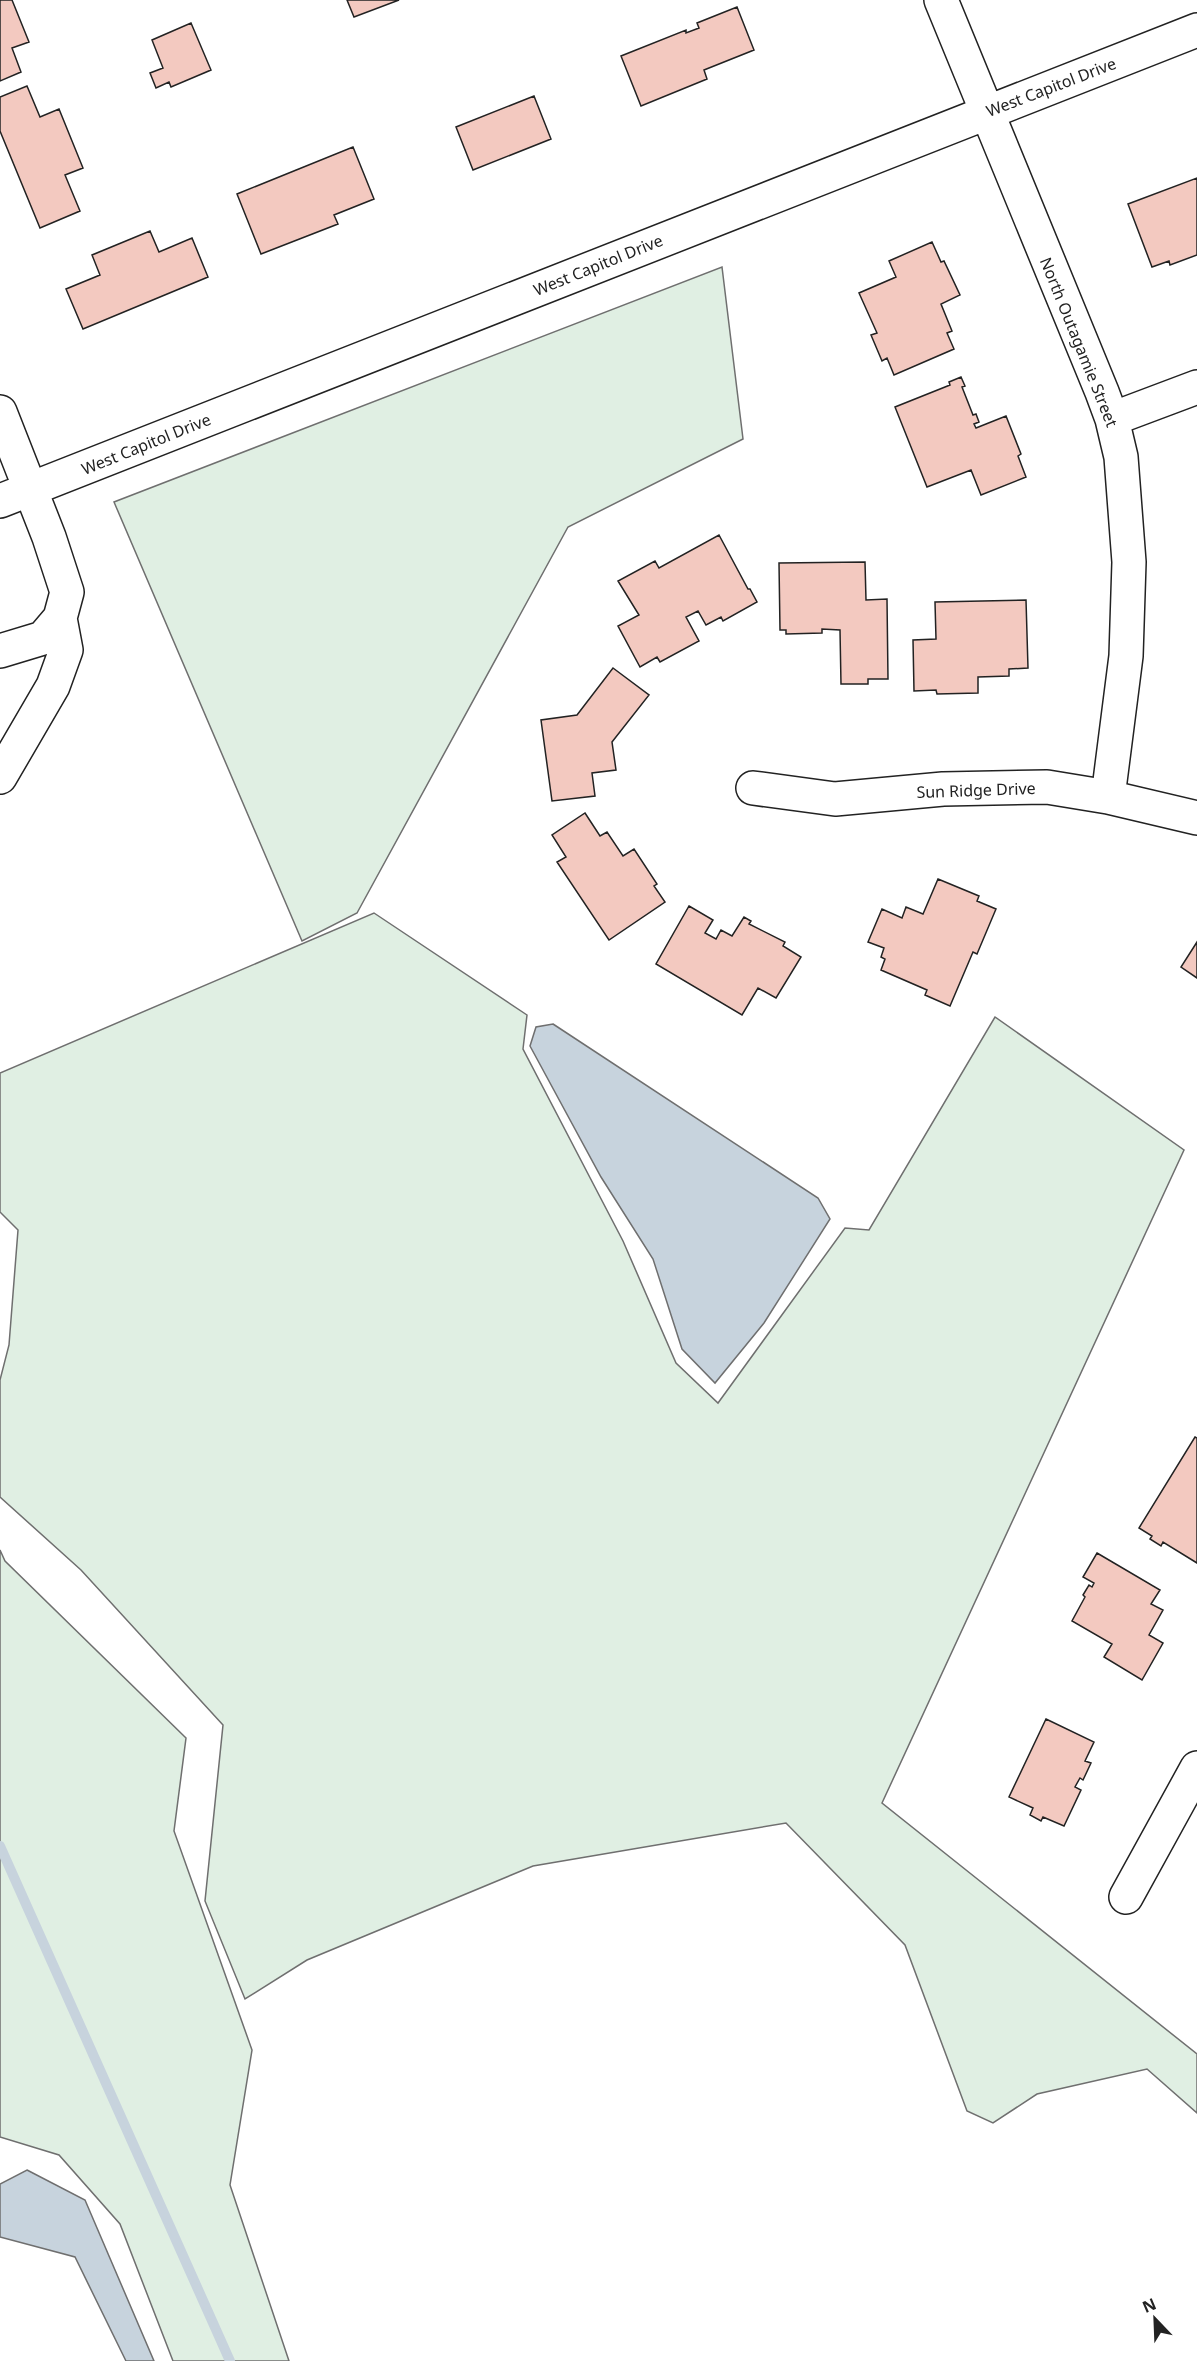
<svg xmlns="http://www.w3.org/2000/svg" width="1197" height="2361" viewBox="0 0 1197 2361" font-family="'Noto Sans',sans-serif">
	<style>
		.green { fill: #e0efe3; stroke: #6f6f6f; stroke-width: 1.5 }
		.water { fill: #c7d3dd; stroke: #6f6f6f; stroke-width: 1.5 }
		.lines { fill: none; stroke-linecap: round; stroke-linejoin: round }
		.stream { stroke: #c7d3dd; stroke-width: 10 }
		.building { fill: #f3c9c0; stroke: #222; stroke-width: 1.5 }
		.minor-casing { stroke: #222; stroke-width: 36 }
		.minor { stroke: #fff; stroke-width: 33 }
		.labels { text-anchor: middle; stroke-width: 4.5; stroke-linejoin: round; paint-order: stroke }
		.street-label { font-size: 16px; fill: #222; stroke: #fff }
	</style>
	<rect width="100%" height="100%" fill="#fff"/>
	<path class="green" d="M722 267 743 439 568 527 357 913 302 941 114 502Z
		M374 913 527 1015 523 1049 623 1241 676 1363 718 1403 845 1228 869 1230 995 1017 1184 1150 882 1803 1197 2054V2113L1147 2069 1037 2094 993 2123 967 2111 905 1945 786 1823 533 1866 307 1960 245 1999 205 1901 223 1725 81 1570 0 1497V1380L9 1345 18 1230 0 1212V1073Z
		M0 1550 5 1561 186 1738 174 1831 252 2050 230 2185 289 2361H173L120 2224 59 2155 0 2137Z"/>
	<path class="water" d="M553 1024 818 1198 830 1219 764 1323 715 1383 682 1349 653 1259 601 1177 530 1046 536 1027Z
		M27 2170 85 2200 154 2361H126L75 2257 0 2237V2184Z"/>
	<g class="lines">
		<path class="stream" d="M0 1846 230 2361"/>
	</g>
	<path class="building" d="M0 0H12L29 42 12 48 21 72 0 81Z
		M347 0H399L354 17Z
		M737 7 754 50 704 70 707 79 641 106 621 56 686 30V33L699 28 697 23Z
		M191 23 211 70 171 87 169 82 156 88 150 73 163 68 152 40Z
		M27 86 40 117 59 109 83 168 65 175 80 211 40 228 0 131V97Z
		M534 96 551 139 473 170 456 127Z
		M353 147 374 199 334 215 338 224 261 254 237 194Z
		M1197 178V255L1170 265 1169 261 1152 267 1128 204Z
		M150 231 159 252 192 238 208 277 83 329 66 289 100 275 92 255Z
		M932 242 941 262 944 261 960 295 941 304 952 331 947 333 954 349 894 375 887 358 882 361 871 335 877 333 859 293 896 277 889 261Z
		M961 377 965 386 962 387 973 415 976 414 979 422 974 424 976 428 1006 416 1021 454 1018 456 1026 477 981 495 971 470 927 487 895 407 950 385 949 382Z
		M719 535 748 589H750L757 602 723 621 721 617 706 625 698 611 686 617 699 641 660 662 657 657 640 667 618 626 639 615 618 581 655 561 659 568Z
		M865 562 866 600 887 599 888 679H868V684H841L840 630 822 629V633L786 634V630H780L779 563Z
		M1026 600 1028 668 1009 669V676L978 677V693L937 694 936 690 914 691 913 640 936 639 935 602Z
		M613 668 649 695 612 742 616 770 592 773 595 796 552 801 541 720 577 715Z
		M585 813 600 836 607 832 623 856 634 849 657 884 654 886 665 902 609 940 557 862 566 857 552 835Z
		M938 879 979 896 977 901 996 909 977 954 973 952 950 1006 925 995 927 990 881 970 885 959 881 957 884 948 868 942 882 909 902 918 906 907 923 914Z
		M689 906 713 920 705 933 716 939 721 930 732 936 744 917 751 921 749 924 785 942 783 946 801 957 776 998 758 988 742 1015 656 964Z
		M1197 942V978L1181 967Z
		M1195 1437 1197 1438V1563L1163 1542 1161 1546 1150 1539 1152 1536 1139 1528Z
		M1097 1553 1160 1590 1151 1604 1163 1610 1149 1635 1163 1643 1142 1680 1104 1657 1112 1644 1072 1621 1085 1597 1083 1595 1089 1585 1092 1587 1094 1583 1083 1577Z
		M1046 1719 1094 1742 1085 1761 1091 1763 1083 1780 1080 1778 1075 1787 1081 1790 1064 1826 1043 1817 1041 1821 1030 1815 1033 1808 1009 1797Z"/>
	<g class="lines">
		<g class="minor-casing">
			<path id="minor" d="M941 0 1102 392 1112 419 1121 457 1129 562 1126 656 1108 797
				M0 412 49 537 67 592 60 618 43 638 0 651
				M1112 419 1197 387
				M0 501 1197 30
				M0 777 53 686 66 650 60 618
				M753 788 835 799 943 789 1047 787 1108 797 1197 818
				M1126 1897 1197 1768"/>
		</g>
		<use href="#minor" class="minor"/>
	</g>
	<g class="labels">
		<g class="street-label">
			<text transform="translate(1051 87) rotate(-21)" y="6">West Capitol Drive</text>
			<text transform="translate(598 265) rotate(-22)" y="6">West Capitol Drive</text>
			<text transform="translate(1079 342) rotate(68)" y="6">North Outagamie Street</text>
			<text transform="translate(146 444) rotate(-22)" y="6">West Capitol Drive</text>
			<text transform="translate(976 790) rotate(-2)" y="6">Sun Ridge Drive</text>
		</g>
	</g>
	<g transform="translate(1155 2319) rotate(337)" stroke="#ffffff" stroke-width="4.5" paint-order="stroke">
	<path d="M0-4.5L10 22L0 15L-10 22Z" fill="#222222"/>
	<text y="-9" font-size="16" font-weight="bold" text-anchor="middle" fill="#222222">N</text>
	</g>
</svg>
